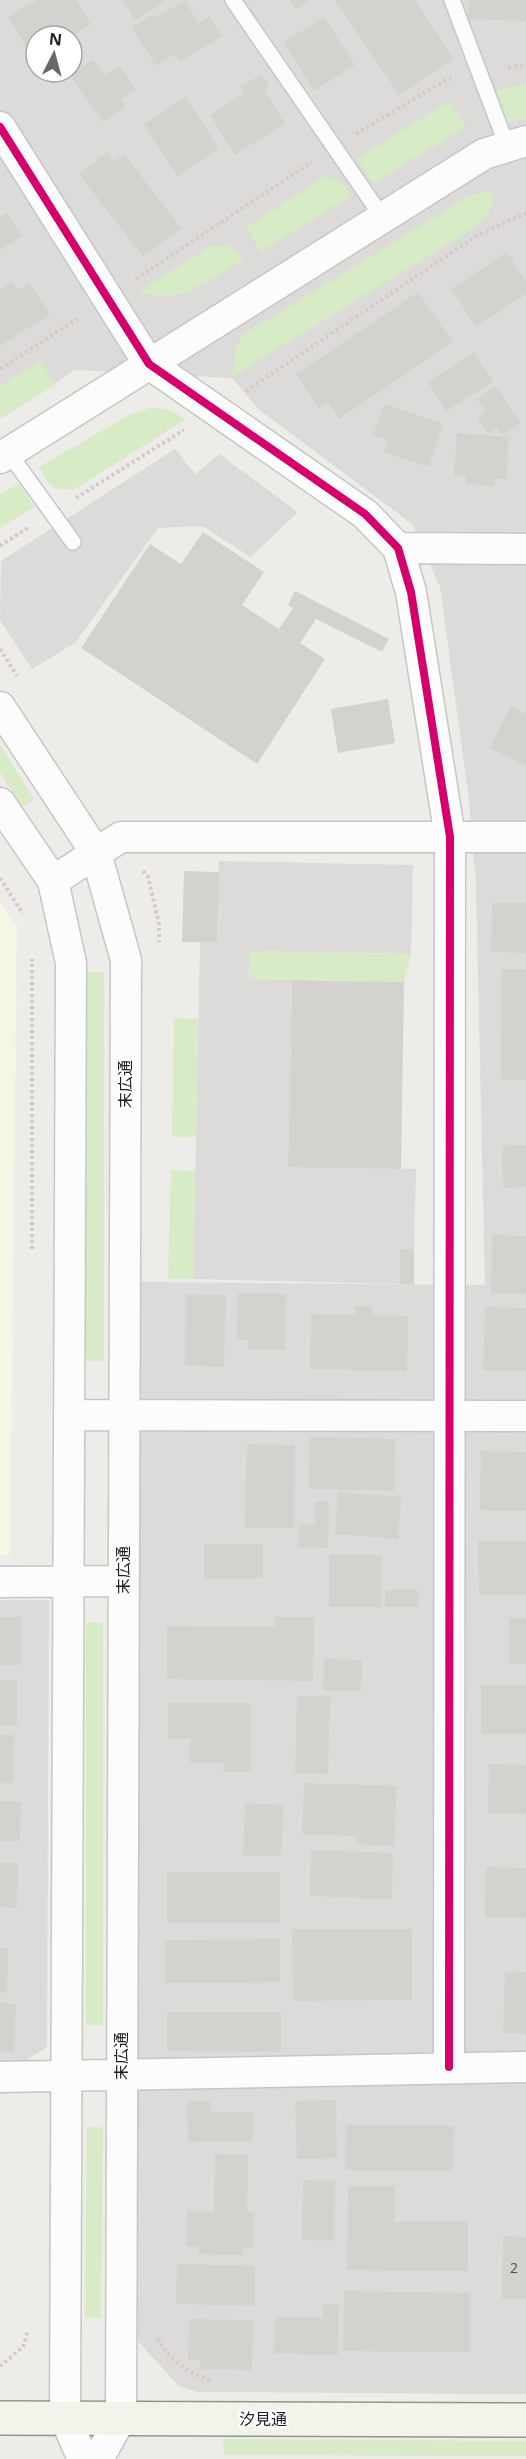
<svg xmlns="http://www.w3.org/2000/svg" width="526" height="2459" viewBox="0 0 526 2459" font-family="'Open Sans','Noto Sans JP',sans-serif">
	<style>
		.residential { fill: #dcdbd9; fill-rule: evenodd }
		.education { fill: #f5f6e3 }
		.grass { fill: #d6ebc6 }
		.building { fill: #d4d2cf }
		.lines { fill: none; stroke-linecap: round; stroke-linejoin: round }
		.lane-casing { stroke: #c6c6c4; stroke-width: 18 }
		.street-casing { stroke: #c6c6c4; stroke-width: 33 }
		.secondary-casing { stroke: #939780; stroke-width: 36 }
		.path { stroke: #d6cac7; stroke-width: 4; stroke-dasharray: 3 3; stroke-linecap: butt }
		.lane { stroke: #fcfcfc; stroke-width: 15 }
		.street { stroke: #fcfcfc; stroke-width: 30 }
		.secondary { stroke: #f2f4eb; stroke-width: 33 }
		.cycleway-casing { stroke: #fff; stroke-width: 11 }
		.cycleway { stroke: #d6006c; stroke-width: 8 }
		.labels { text-anchor: middle; stroke-width: 4.5; stroke-linejoin: round; paint-order: stroke }
		.number-label { font-size: 14px; fill: #4c4c4b }
		.street-label { font-size: 16px; fill: #1f1f1f; stroke: #fff }
	</style>
	<rect width="100%" height="100%" fill="#edece8"/>
	<path class="residential" d="M0 0H526V2394L197 2392 179 2386 136 2339 138 1282 485 1285 476 885 469 800 440 587 412 524 258 409 232 378 75 370 0 419ZM36 36H72V72H36Z
		M175 449 195 474 219 454 298 512 251 557 202 526 158 528 75 643 32 669 0 620 1 561Z
		M219 861 413 865 411 954 250 951 249 979 292 980 288 1166 416 1169 414 1249H400V1284L193 1279 200 942H217Z
		M0 1600H49L47 2047 20 2064H0Z"/>
	<path class="education" d="M0 901 17 927 10 1555H0Z"/>
	<path class="grass" d="M526 84V119L507 122 497 90Z
		M450 101 466 127 373 184 357 158Z
		M327 175 342 183 352 196 261 252 246 227Z
		M486 191 493 196 491 209 476 227 232 377 236 347 244 334 468 196Z
		M229 245 244 260C209 280 181 307 139 291L211 246Z
		M40 361 55 385 0 419V386Z
		M153 407 170 410 186 419 75 489C51 491 50 487 39 467L129 415Z
		M19 483 34 507 0 528V495Z
		M0 745 34 799 22 807 0 772Z
		M250 951 411 954 404 982 249 979Z
		M86 972H104V1361H86Z
		M174 1018 198 1019 196 1137H172Z
		M171 1170 195 1171 193 1279H168Z
		M86 1622 103 1623V2025H86Z
		M87 2127 103 2128 101 2318 85 2317Z
		M223 2439 526 2441V2456L224 2455Z"/>
	<path class="building" d="M37 0H76L91 24 72 36H36V44L27 49 8 17Z
		M123 0H167L135 20Z
		M184 0 199 23 209 16 222 36 180 62 175 54 156 66 132 28 154 14 157 18Z
		M289 0H309L296 9Z
		M335 0H415L454 59 399 95Z
		M469 0H526V21L468 19Z
		M324 17 355 65 314 91 284 42Z
		M93 60 105 76 120 66 135 89 120 99 126 107 103 122 70 75Z
		M261 74 269 86 264 90 285 123 235 155 210 115 244 93 241 87Z
		M186 97 219 148 177 176 144 124Z
		M107 152 114 161 124 154 181 228 143 257 79 174Z
		M7 213 22 236 0 250V217Z
		M507 252 526 282V294L476 327 451 289Z
		M12 281 18 290 29 283 50 314 0 346V289Z
		M418 292 453 342 339 419 328 402 319 409 296 374Z
		M474 352 493 382 446 411 428 382Z
		M496 386 521 423 502 435 497 427 488 433 477 418 486 411 477 399Z
		M384 404 443 424 429 467 384 452 388 440 373 435Z
		M457 433 509 437 506 479 494 478V486L466 484V476L454 475Z
		M203 532 264 572 242 605 279 629 293 608 288 605 295 591 389 639 382 652 316 619 300 643 325 659 257 764 81 648 150 544 181 564Z
		M388 699 395 743 338 753 331 709Z
		M511 706 526 714V766L490 748Z
		M184 871 219 872 217 942H182Z
		M492 903H526V953L491 952Z
		M502 969H526V1080H501Z
		M292 980 404 982 401 1169 288 1167Z
		M526 1145V1187L503 1188 502 1146Z
		M492 1235 526 1236V1294L491 1293Z
		M400 1249H414V1284H400Z
		M238 1293 286 1294 285 1350 248 1349V1340H237Z
		M186 1294 226 1295 224 1367 185 1365Z
		M355 1306H372V1315L408 1316 407 1371 310 1369 311 1314 355 1315Z
		M485 1307 526 1308V1371L483 1370Z
		M310 1437 395 1439 394 1491 309 1489Z
		M247 1444 295 1445 294 1528H245Z
		M481 1451 526 1452V1511L480 1510Z
		M338 1492 401 1497 398 1539 335 1534Z
		M315 1502H329L328 1548 298 1547 299 1524 315 1525Z
		M478 1541H526V1594H479Z
		M204 1544H263V1578H204Z
		M329 1555H382L381 1607H329Z
		M385 1590H418V1607H385Z
		M0 1617H21V1665H0Z
		M275 1617H314L313 1681 167 1679V1626L275 1627Z
		M509 1618H526V1664H509Z
		M324 1659 362 1660 361 1691 323 1690Z
		M0 1680H17V1725H0Z
		M481 1685 526 1686V1734H481Z
		M297 1696H330L328 1774 295 1773Z
		M168 1703H251V1772H223L224 1763H190V1739L168 1738Z
		M0 1735H14L13 1783 0 1782Z
		M489 1764 526 1765V1814L488 1813Z
		M304 1783 397 1786 394 1846 357 1844V1836L302 1834Z
		M0 1801 21 1802 20 1841H0Z
		M245 1803 283 1805 281 1856H243Z
		M311 1850 393 1853 392 1899 310 1896Z
		M0 1863H18L17 1908 0 1907Z
		M486 1867 526 1868V1918L485 1917Z
		M167 1872H280V1923L167 1922Z
		M292 1929H412V2000L293 2001Z
		M280 1939V1982L165 1983V1940Z
		M0 1948H8L7 1993 0 1992Z
		M505 1971 526 1972V2034L503 2033Z
		M0 2003 16 2004 14 2052 0 2051Z
		M167 2012H281V2052L167 2051Z
		M336 2100 337 2158 297 2159 295 2101Z
		M187 2101H210V2112H253V2141L188 2142Z
		M346 2125 454 2126 453 2171 345 2170Z
		M215 2154 248 2155 247 2213H254L253 2248 243 2247V2255L198 2254 199 2246H186L187 2211 214 2212Z
		M303 2180 335 2181 334 2241 302 2240Z
		M348 2186H395V2222H468V2271L347 2270Z
		M503 2236 526 2237V2299H502Z
		M177 2264 255 2266V2306L176 2304Z
		M344 2291 470 2293V2352L343 2351Z
		M323 2304H339L338 2355 274 2353 275 2317 323 2318Z
		M189 2319 253 2320 252 2370 200 2369V2360H188Z"/>
	<g class="lines">
		<g class="lane-casing">
			<path id="lane" d="M233 0 383 218
				M452 0 507 146
				M8 452 73 542"/>
		</g>
		<g class="street-casing">
			<path id="street" d="M0 127 149 364 365 514 398 548 411 592 450 837 449 2067
				M0 458 484 154 526 141
				M398 548 526 549
				M0 707 96 853 126 960 121 2418 98 2459
				M0 803 53 881 71 963 65 2418 83 2459
				M53 881 121 837H526
				M69 1415 526 1416
				M0 1582 123 1581
				M0 2077 526 2067"/>
		</g>
		<g class="secondary-casing">
			<path id="secondary" d="M0 2418 526 2420"/>
		</g>
		<path class="path" d="M508 67 526 66
			M356 134 444 81 453 78
			M136 279 312 162
			M0 369 80 317
			M246 391 478 235 526 213
			M76 498 184 430
			M0 546 29 527
			M0 649 17 676
			M143 871 148 877 159 924V942
			M0 878 23 914
			M32 1249V959
			M158 2338C166 2358 190 2375 211 2380
			M0 2366 23 2347 28 2330"/>
		<use href="#lane" class="lane"/>
		<use href="#street" class="street"/>
		<use href="#secondary" class="secondary"/>
		<g class="cycleway-casing">
			<path id="cycleway" d="M0 127 149 364 365 514 398 548 411 592 450 837 449 2067"/>
		</g>
		<use href="#cycleway" class="cycleway"/>
	</g>
	<g class="labels">
		<g class="number-label">
			<text x="514" y="2273">2</text>
		</g>
		<g class="street-label">
			<text transform="translate(125 1084) rotate(-90)" y="6">末広通</text>
			<text transform="translate(123 1570) rotate(-90)" y="6">末広通</text>
			<text transform="translate(121 2056) rotate(-90)" y="6">末広通</text>
			<text x="263" y="2425">汐見通</text>
		</g>
	</g>
	<g transform="translate(54 54) rotate(6)"><circle r="28" fill="#ffffff" stroke="#a5a5a5" stroke-width="1.5"/>
	<path d="M0-4.5L10 22L0 15L-10 22Z" fill="#676765"/>
	<text y="-9" font-size="16" font-weight="bold" text-anchor="middle" fill="#1f1f1f">N</text>
	</g>
</svg>
